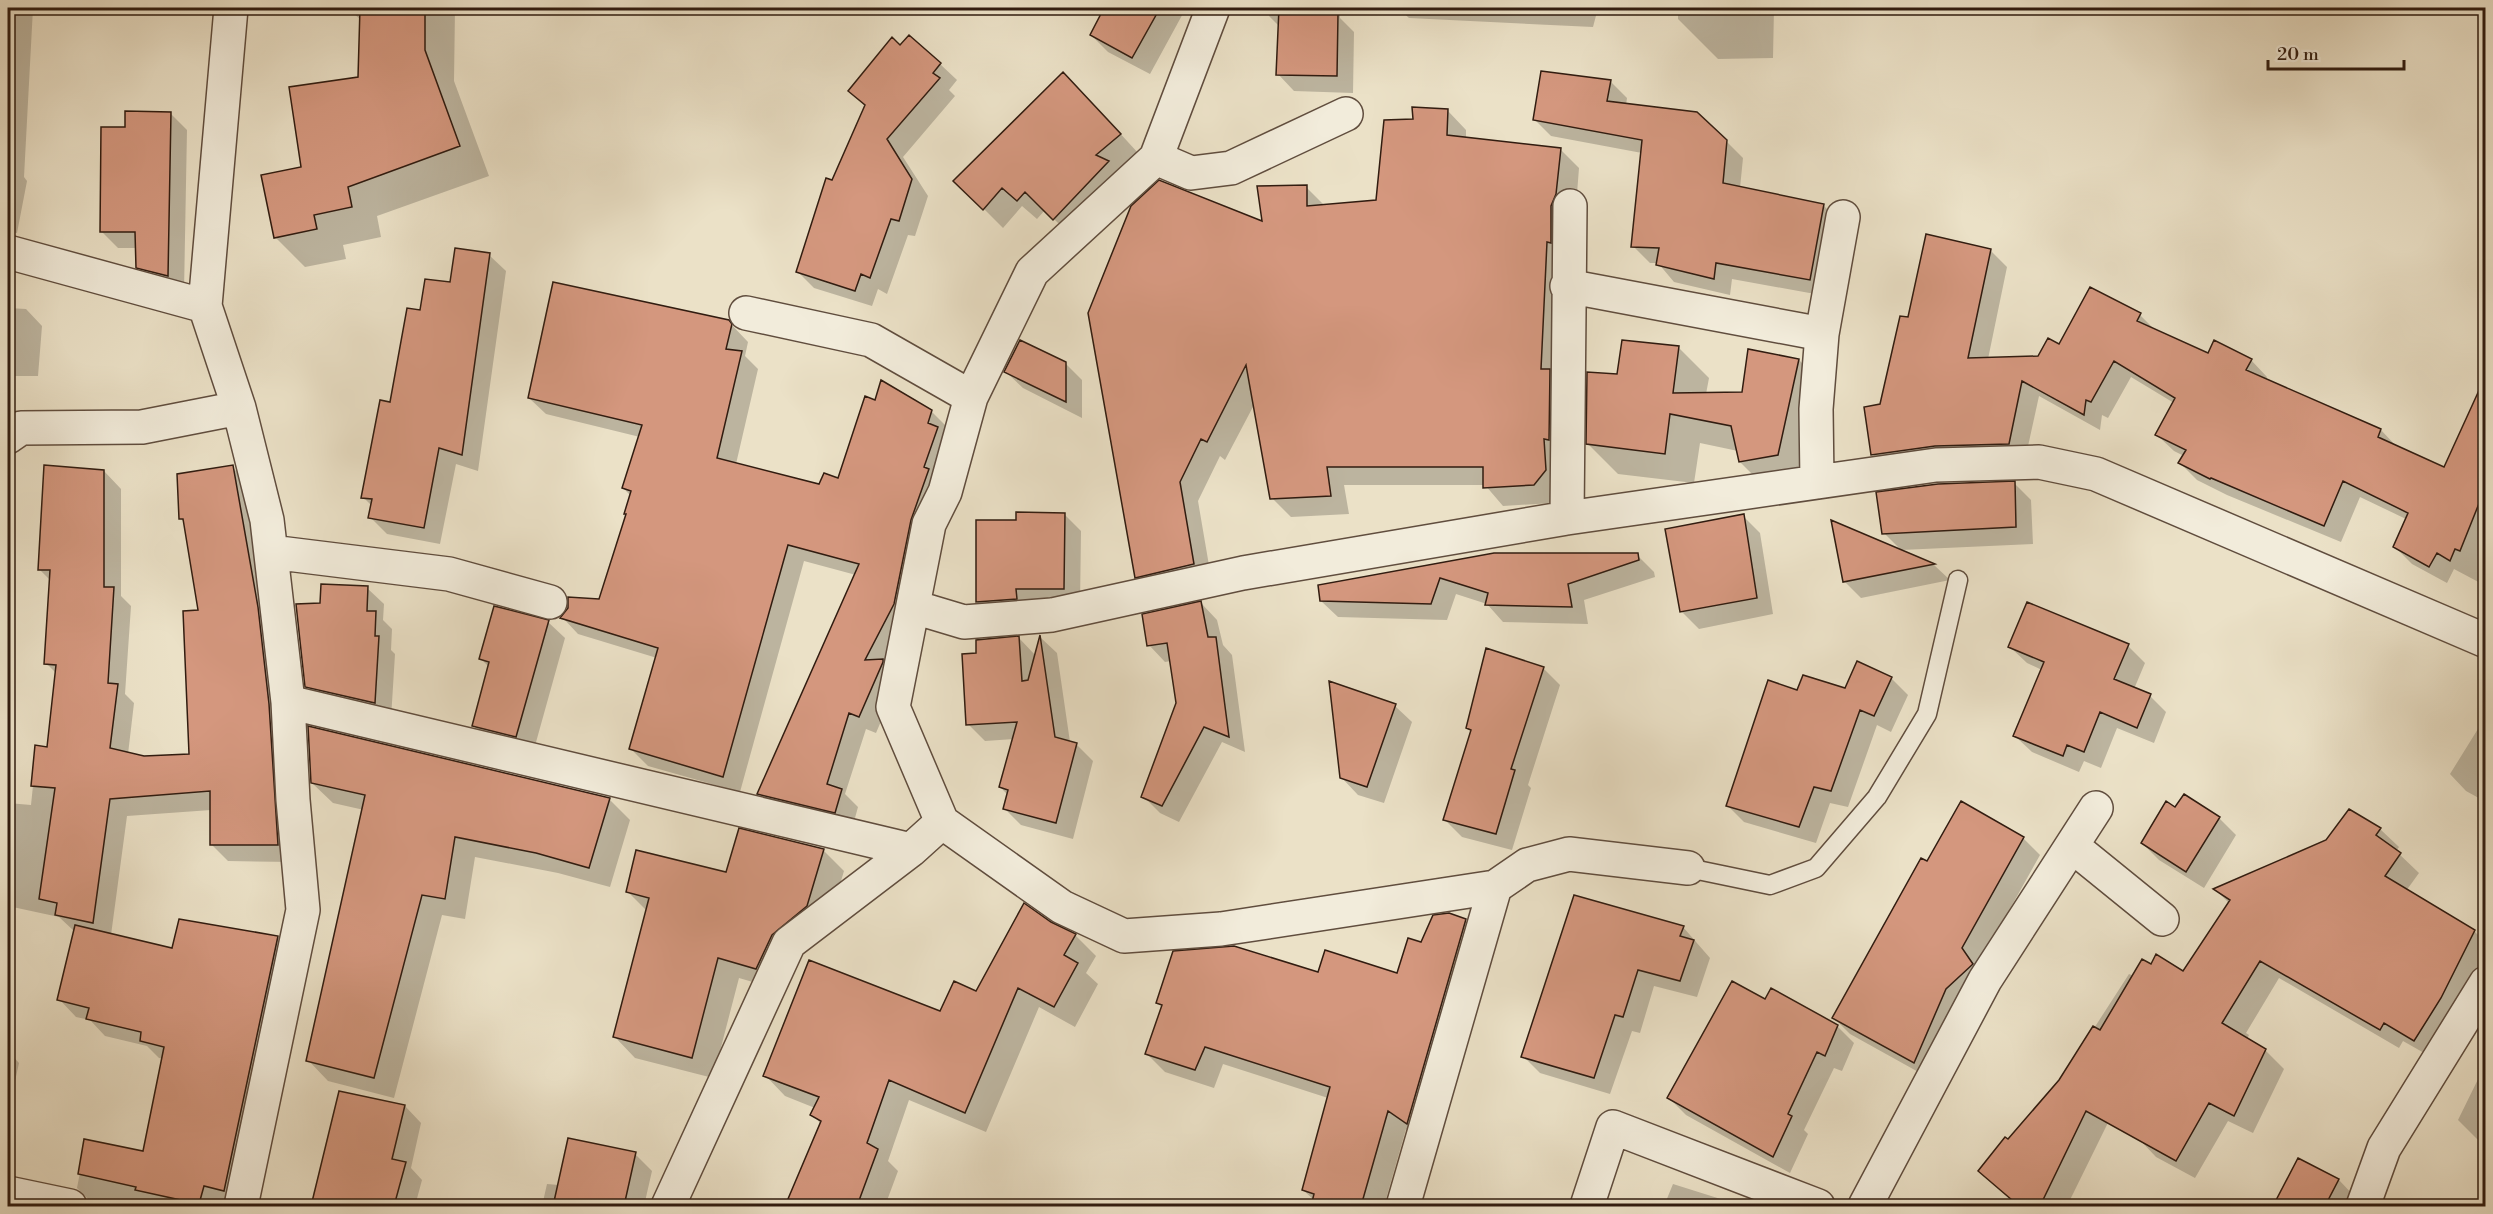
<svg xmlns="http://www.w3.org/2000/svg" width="2493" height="1214" viewBox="0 0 2493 1214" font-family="'Libre Bodoni',serif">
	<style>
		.shadow { fill: #0003 }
		.building { fill: #d4977e; stroke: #311c10; stroke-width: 1.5 }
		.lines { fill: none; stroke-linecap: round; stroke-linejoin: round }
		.service-casing { stroke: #604d3e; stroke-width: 21 }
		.minor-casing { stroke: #604d3e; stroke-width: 36 }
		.service { stroke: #f2ecdb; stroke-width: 18 }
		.minor { stroke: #f2ecdb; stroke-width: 33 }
	</style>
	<rect width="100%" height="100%" fill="#ebe1c7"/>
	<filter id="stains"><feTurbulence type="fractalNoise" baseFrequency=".00333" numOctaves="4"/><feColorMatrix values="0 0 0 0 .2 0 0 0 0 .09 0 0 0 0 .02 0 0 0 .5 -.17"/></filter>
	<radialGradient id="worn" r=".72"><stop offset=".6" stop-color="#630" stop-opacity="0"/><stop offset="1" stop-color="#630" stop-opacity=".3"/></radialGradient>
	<path class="shadow" d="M8 8H33L24 177 27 181 17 233 8 231Z
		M353 8H455L454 81 489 176 377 216 381 237 343 245 346 259 305 267 275 237 303 168 360 78 361 20 352 12Z
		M1106 8H1186L1150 74 1108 52 1091 35Z
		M1269 8H1340V18L1354 32 1353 93 1294 91 1278 74 1280 27 1269 16Z
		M1398 8H1598L1593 27 1409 18Z
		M1678 8H1774L1773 58 1718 59 1678 19Z
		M900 47 940 64 957 80 949 90 955 96 903 157 928 196 915 236 908 235 887 294 878 289 872 306 814 288 798 272 833 182 866 107 850 91Z
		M1543 72 1611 82 1627 98 1626 105 1726 141 1743 158 1740 188 1823 205 1840 222 1826 296 1732 279 1730 295 1674 282 1658 263H1650L1633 246 1642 153 1551 136 1535 120Z
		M1083 93 1139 154 1073 238 1045 210 1037 219 1022 206 1003 228 975 200Z
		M1448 111 1466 130V139L1560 149 1579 168 1553 503 1503 506 1485 485H1344L1349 514 1291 517 1272 498 1255 403 1225 460 1220 456 1198 501 1212 583 1155 595 1136 577 1264 223 1306 187 1325 206 1377 201 1414 120Z
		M171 114 187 130 184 292 154 284 137 267V248H118L101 231 127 129Z
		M1990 250 2007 267 1988 359 2039 358 2060 346 2091 289 2140 315 2157 332 2209 355 2251 360 2267 377 2266 380 2381 430 2397 447 2445 469 2486 400V586L2454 569 2447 583 2412 564 2395 547 2406 519 2360 497 2341 542 2227 495 2197 480 2180 463 2184 456 2174 451 2157 435 2174 403 2131 377 2108 418 2102 415 2100 430 2039 396 2025 460 1889 471 1873 455 1882 405 1909 319Z
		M489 255 506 271 478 471 456 464 440 544 387 534 370 517 372 506 363 497 391 404 452 284Z
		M8 308 26 309 42 326 38 376H14L10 422 8 421Z
		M728 321 748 342 745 356 758 369 736 464 820 486 839 480 931 411 948 428 899 679 876 733 866 729 845 794 858 807 852 829 775 810 758 794 856 575 804 561 740 792 648 766 631 749 657 658 578 634 562 617 600 600 627 515 631 496 623 488 640 437 546 414 529 398Z
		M1679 348 1709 378 1706 394H1743L1799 360 1829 390 1807 484 1770 492 1740 462 1738 451 1700 443 1694 483 1618 474 1588 444 1618 376Z
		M1065 363 1082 380V418L1023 388 1006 372Z
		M232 467 250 484 295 862 228 861 211 844V810L127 816 111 935 173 950 278 937 295 955 238 1206 221 1203 220 1206H90L89 1200 77 1188 86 1141 144 1153 164 1059 159 1058 147 1046 105 1036 90 1020 76 1017 59 999 74 931 59 917 8 906V803L31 805 37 747 49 749 57 674 46 663 51 581 40 570 104 471 121 489V596L131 606 125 694 134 703 128 754 144 757 190 756 200 612 185 523 181 519Z
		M2014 483 2031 500 2033 544 1901 550 1884 533Z
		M1064 514 1081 531 1080 605 994 618 977 602 1017 522Z
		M1743 516 1760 533 1773 614 1699 629 1682 612 1667 530Z
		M1833 523 1934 565 1950 580 1861 598 1844 581Z
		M1637 555 1654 572 1655 577 1584 600 1588 624 1503 622 1487 604 1456 594 1447 620 1338 617 1321 601 1320 586Z
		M367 588 384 604 383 620 392 629 391 650 395 654 391 719 324 703 307 686 322 604Z
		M1201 603 1217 620 1223 645 1232 655 1245 752 1222 742 1179 822 1160 813 1143 796 1178 704 1171 661 1165 662 1149 645Z
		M548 622 565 638 533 753 491 743 474 726 489 667 481 659Z
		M1019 638 1036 656 1041 638 1057 653 1070 742 1076 744 1093 761 1073 839 1021 825 1004 808 1008 795 1000 787 1014 739 985 741 968 724 977 655Z
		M2128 646 2145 663 2134 689 2150 696 2166 712 2154 743 2117 728 2101 768 2084 761 2079 772 2032 752 2015 736 2042 670 2027 663 2010 647Z
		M1543 668 1560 685 1528 785 1531 788 1512 850 1462 837 1445 820 1472 732 1467 728Z
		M1891 678 1908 695 1891 732 1877 725 1848 807 1830 803 1816 843 1744 822 1727 805 1798 692 1846 690Z
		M1395 706 1412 722 1384 803 1358 795 1341 777Z
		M2486 716V802L2466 791 2450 774Z
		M312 783 609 799 630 820 610 887 558 873 475 857 465 919 442 915 394 1098 328 1081 308 1060 364 810 333 803Z
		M2176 809 2219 818 2236 835 2204 888 2159 860 2142 843Z
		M2380 829 2399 847 2396 851 2419 873 2406 891 2475 932 2486 943V965L2459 1016 2433 1058 2403 1041 2399 1048 2279 978 2246 1033 2249 1035 2247 1039 2265 1050 2284 1069 2253 1133 2228 1121 2195 1178 2156 1157 2138 1138 2160 1017 2067 1206H2018L1980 1171 2060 1081 2129 974 2134 976 2151 966 2183 973 2230 904 2216 890Z
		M2023 838 2040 855 1978 966 1931 1079 1850 1034 1834 1018 1928 863Z
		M823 850 844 871 827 927 793 955 777 989 739 978 713 1078 635 1058 615 1037 647 911 628 892 727 874Z
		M1465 920 1484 939 1426 1141 1406 1129 1384 1206H1312L1314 1200 1303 1190 1328 1098 1223 1064 1214 1088 1165 1072 1147 1054 1163 1007 1158 1003 1319 974 1398 975 1422 943Z
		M1050 924 1075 935 1096 956 1086 973 1098 984 1075 1027 1039 1007 986 1132 909 1100 888 1161 898 1171 885 1206H787L821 1124 812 1114 815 1108 785 1096 765 1075 941 1013 977 993Z
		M1683 927 1710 958 1697 997 1654 986 1640 1033 1632 1031 1610 1094 1540 1073 1523 1056Z
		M1765 1001 1837 1026 1854 1043 1842 1071 1834 1068 1804 1130 1808 1134 1790 1173 1686 1115 1669 1098Z
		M8 1051 19 1063 8 1113Z
		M2486 1063V1143L2477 1139 2458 1120Z
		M405 1106 421 1123 411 1168 422 1180 415 1206H311L314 1191H317Z
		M635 1154 652 1171 644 1206H542L547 1184 559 1185Z
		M2299 1160 2339 1180 2355 1197 2350 1206H2274Z
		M1673 1184 1727 1201 1732 1206H1664Z
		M1652 1203 1663 1206H1651Z"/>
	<path class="building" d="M360 8H425V50L460 146 348 187 352 207 314 215 317 229 274 238 261 175 301 167 289 87 358 77Z
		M1104 8H1160L1132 58 1090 35Z
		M1279 8H1323L1324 14H1338L1337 76 1276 75Z
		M909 35 941 63 933 73 940 78 887 139 912 179 899 221 891 219 870 278 861 274 855 291 796 272 826 178 832 180 865 105 848 91 892 37 900 45Z
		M1541 71 1611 80 1607 101 1697 112 1727 140 1723 183 1824 204 1810 280 1716 263 1714 279 1656 265 1659 248 1631 247 1642 140 1533 120Z
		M1063 72 1121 134 1096 155 1109 161 1053 220 1025 192 1017 201 1002 188 983 210 953 181Z
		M1412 107 1448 109 1447 135 1561 148 1556 194 1551 206V243L1547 242 1541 369H1550L1549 440 1544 439 1546 470 1534 485 1483 488V467H1327L1331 496 1270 499 1246 365 1207 442 1201 439 1180 482 1194 564 1135 578 1088 313 1131 206 1159 180 1262 221 1257 186 1307 185V206L1376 200 1384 120 1413 119Z
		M125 111 171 112 168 276 136 268 135 232H100L101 127H125Z
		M1926 234 1991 249 1968 358 2038 356 2048 338 2059 344 2090 287 2141 313 2137 321 2208 353 2214 340 2252 359 2246 370 2381 429 2378 437 2444 467 2486 375V486L2460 551 2455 549 2450 561 2437 553 2429 567 2393 547 2408 513 2343 481 2324 526 2211 478 2210 479 2178 463 2186 450 2155 435 2175 398 2114 361 2091 402 2086 400 2084 415 2022 381 2009 444 1935 446 1871 455 1864 407 1880 404 1900 316 1908 317Z
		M455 248 490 253 462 455 439 448 424 528 368 518 372 499 361 498 380 400 390 402 407 308 420 310 425 279 450 282Z
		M553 282 729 320 732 324 726 349 742 351 717 458 819 484 824 473 838 478 865 396 875 400 881 380 932 410 928 423 938 427 924 467 929 469 911 520 894 604 865 660 883 659V662L859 717 849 713 827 784 842 789 835 813 757 794 859 564 788 545 723 777 629 749 658 648 560 618 568 608V597L599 599 626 514H624L631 491 622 488 642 425 528 398Z
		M1020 340 1066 362V402L1004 372Z
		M1622 340 1679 346 1673 393 1742 392 1748 349 1799 359 1778 455 1739 462 1731 426 1670 414 1665 454 1586 444 1587 372 1617 374Z
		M44 465 104 470V587H114L108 683 118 684 110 748 144 756 189 754 183 611 198 610 183 519H179L177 474 233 465 258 607 269 704 278 845H210V791L110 799 93 923 55 915 57 903 39 899 55 788 31 786 35 745 47 747 56 665 44 664 50 570H38Z
		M2015 481 2016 527 1882 534 1876 492 1938 484Z
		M1016 512 1065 513 1064 589H1016L1017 599 976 602V520H1016Z
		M1744 514 1757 598 1680 612 1665 529Z
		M1831 520 1935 564 1843 582Z
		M1494 553H1638L1639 560 1568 584 1572 607 1485 605 1488 593 1440 578 1431 604 1320 601 1318 585Z
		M321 584 368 586 367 611H376L375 636H379L375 703 305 687 296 604 320 603Z
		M1201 601 1208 637H1216L1229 737 1204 727 1162 806 1141 797 1176 703 1167 643 1147 646 1142 614Z
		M2027 602 2129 644 2114 679 2151 694 2137 728 2100 712 2084 752 2067 745 2063 756 2013 736 2044 662 2008 647Z
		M494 606 549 620 516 737 472 726 489 662 479 659Z
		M1040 635 1055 737 1077 743 1056 823 1003 809 1008 790 999 787 1017 722 966 725 962 654 976 653V640L1019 636 1022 681 1028 680Z
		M1486 648 1544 667 1511 769 1515 770 1496 834 1443 820 1471 730 1466 728Z
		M1857 661 1892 677 1874 716 1860 710 1831 791 1814 787 1799 827 1726 806 1768 680 1797 690 1803 675 1845 688Z
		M1329 681 1396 704 1367 787 1340 778Z
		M308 726 610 798 589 868 536 853 455 837 445 899 422 895 374 1078 306 1061 365 795 311 783Z
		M2184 794 2220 817 2186 872 2141 843 2166 801 2175 807Z
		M1961 801 2024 837 1962 948 1973 964 1946 989 1914 1063 1832 1018 1921 858 1927 861Z
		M2349 809 2381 828 2376 835 2401 853 2385 876 2475 930 2441 998 2414 1041 2384 1023 2380 1030 2260 961 2222 1023 2266 1049 2234 1116 2209 1103 2176 1161 2086 1111 2040 1206H2019L1978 1171 2005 1137 2008 1139 2059 1080 2093 1026 2100 1030 2142 959 2151 964 2156 954 2183 971 2230 900 2213 889 2326 840Z
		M739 828 824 849 807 906 772 935 756 969 718 958 692 1058 613 1037 649 898 626 892 636 850 726 872Z
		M1574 895 1684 926 1680 936 1694 940 1680 981 1638 970 1623 1017 1615 1015 1594 1078 1521 1057Z
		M1024 903 1051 922 1076 934 1064 955 1078 963 1054 1007 1018 988 965 1113 889 1080 867 1143 878 1149 857 1206H785L821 1121 810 1115 819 1097 763 1076 809 960 940 1011 954 981 976 991Z
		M1449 913 1466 919 1407 1124 1388 1111 1361 1206H1311L1314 1194 1302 1190 1330 1087 1205 1047 1195 1070 1145 1054 1162 1005 1156 1003 1173 951 1234 946 1318 972 1325 950 1397 973 1408 938 1421 942 1433 915Z
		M179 919 278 936 224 1191 204 1186 199 1204 135 1190 136 1187 78 1174 84 1139 143 1151 164 1047 140 1041 141 1032 86 1019 89 1008 57 1000 75 925 172 948Z
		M1732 981 1765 999 1771 988 1838 1025 1825 1056 1817 1052 1788 1114 1792 1116 1773 1157 1667 1098Z
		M339 1091 405 1105 392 1159 406 1162 394 1206H311Z
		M568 1138 636 1152 624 1206H553Z
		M2298 1158 2339 1179 2325 1206H2273Z"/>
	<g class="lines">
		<g class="service-casing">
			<path id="service" d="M1688 868 1770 885 1816 868 1877 797 1927 714 1958 580"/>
		</g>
		<g class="minor-casing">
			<path id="minor" d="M231 8 205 306 239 408 267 520 288 702 293 800 303 910 241 1206
				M1156 158 1191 173 1231 168 1346 114
				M8 252 205 306
				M1567 286 1822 334
				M746 313 871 340 971 397
				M8 437 21 428 142 427 239 408
				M1817 482 1816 409 1822 334 1843 217
				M1567 518 1570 206
				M271 552 449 574 550 602
				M914 607 964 622 1052 615 1243 573 1567 518 1936 465 2039 462 2096 474 2486 641
				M288 702 911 850
				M942 822 1062 907 1124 936 1221 929 1495 887 1403 1206
				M2072 846 2162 919
				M1495 887 1527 865 1569 854 1688 868
				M8 1193 70 1206
				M668 1206 789 943 911 850 942 822 893 707 929 524 945 492 971 397 1032 272 1156 158 1213 8
				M1587 1206 1613 1127 1818 1206
				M1865 1206 1985 980 2096 808
				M2363 1206 2384 1148 2486 983"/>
		</g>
		<use href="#service" class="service"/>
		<use href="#minor" class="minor"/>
	</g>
	<rect width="2493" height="1214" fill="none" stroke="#ebe1c7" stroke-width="30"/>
	<rect x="9" y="9" width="2475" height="1196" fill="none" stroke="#311c10" stroke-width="3"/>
	<rect x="15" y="15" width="2463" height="1184" fill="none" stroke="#311c10" stroke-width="1.5"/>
	<path d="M2268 60v9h136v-9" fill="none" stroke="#311c10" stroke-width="3"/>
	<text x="2277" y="60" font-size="18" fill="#311c10" stroke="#f2ecdb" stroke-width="4.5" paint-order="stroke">20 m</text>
	<rect width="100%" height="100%" filter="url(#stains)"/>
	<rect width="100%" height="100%" fill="url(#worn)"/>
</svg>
